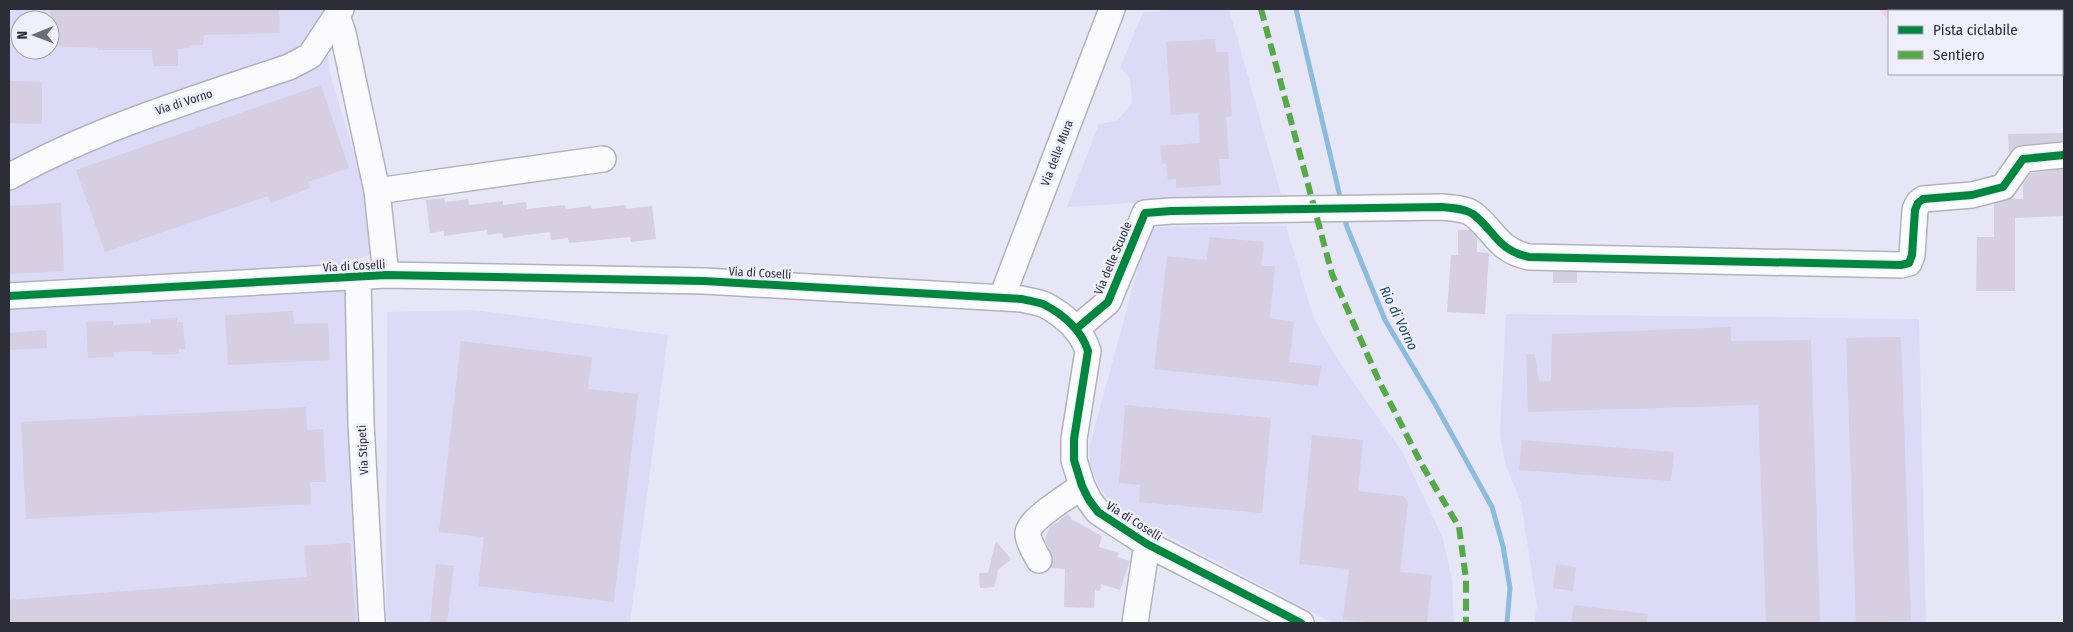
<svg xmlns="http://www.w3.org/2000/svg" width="2073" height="632" viewBox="0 0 2073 632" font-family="'Fira Sans Condensed',sans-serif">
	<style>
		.built { fill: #dcdaf6; fill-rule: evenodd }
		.forest { fill: url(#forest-crowns) }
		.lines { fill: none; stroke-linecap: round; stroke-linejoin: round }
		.stream { stroke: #8bbcdd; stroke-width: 5 }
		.building { fill: #d5cfe1 }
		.minor-casing { stroke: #b2b2be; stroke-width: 28 }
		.minor { stroke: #fbfbfe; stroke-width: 25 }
		.quiet { stroke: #54ab46; stroke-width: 6; stroke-dasharray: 12 6; stroke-linecap: butt }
		.cycleway-casing { stroke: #efeefb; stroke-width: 11 }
		.cycleway { stroke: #00873e; stroke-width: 8 }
		.labels { text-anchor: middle; stroke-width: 5; stroke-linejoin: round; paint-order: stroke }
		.street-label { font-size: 12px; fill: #2d2d38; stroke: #efeefb }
		.water-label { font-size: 14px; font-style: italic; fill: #1b516d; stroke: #efeefb }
	</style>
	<defs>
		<pattern id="forest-crowns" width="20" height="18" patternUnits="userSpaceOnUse" patternTransform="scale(1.25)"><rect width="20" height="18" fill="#f3cfee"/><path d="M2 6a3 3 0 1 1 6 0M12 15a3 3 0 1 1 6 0" fill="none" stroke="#d1b2cd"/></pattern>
	</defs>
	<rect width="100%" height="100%" fill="#e6e6f6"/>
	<path class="built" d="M9 9H325L329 70 372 215 374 254 346 261 366 623H9ZM20 20H50V50H20Z
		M1187 9H1229L1281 194 1067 207 1099 124 1117 121 1132 103 1130 78 1120 68 1143 12Z
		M1286 226 1314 319 1337 359 1403 453 1442 536 1452 579 1454 623H1333L1116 508 1099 487 1090 464V445L1149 227Z
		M474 310 668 335 630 623H386L387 312Z
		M1506 314 1919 319 1926 623H1534L1537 606 1521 503 1505 463 1500 435Z"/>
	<path class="forest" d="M1879 9H2064V81L2060 74H2062V11H1889V22Z"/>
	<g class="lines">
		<path class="stream" d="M1296 9 1341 201
			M1344 216 1347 227 1385 320 1435 404 1492 507 1503 546 1510 588 1507 623"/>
	</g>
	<path class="building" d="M50 9H279L280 33 204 35 203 45H190L188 48 178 49V66H153L152 50H98L97 48 50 46Z
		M1215 39 1216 52H1228L1232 116 1226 117 1229 159H1219L1221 185 1176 188V179L1168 180 1166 163 1162 164 1160 146 1200 143 1198 113 1171 115 1166 42Z
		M9 81 42 82V124L9 123Z
		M321 85 349 168 308 182 310 188 271 203 268 196 105 252 76 170Z
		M2064 133V141L2021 145 2015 147 2009 154 2008 134Z
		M2064 169V216L2015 218V291H1976L1977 237H1994V204L2009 199H2023V184L2031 173Z
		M444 198 445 202 468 199 469 205 503 201V205L526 202 527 209 565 205 566 209 591 206 592 209 626 205V209L652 206 656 239 631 242 630 237 569 243 568 238 551 240 550 232 503 238 502 233 488 235 487 230 444 236V231L430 233 426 200Z
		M61 203 64 271 9 274V206Z
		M1458 230H1470L1477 237V252L1489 253 1485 314 1447 312 1451 255H1458Z
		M1209 237 1264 242 1261 266H1275L1270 318 1294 322 1289 362 1321 366 1318 386 1154 369 1167 256 1207 260Z
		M1553 272H1577V283H1553Z
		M293 311 294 324 328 323 330 360 228 365 225 315Z
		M177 318V322H183L185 349H179V354L152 355V351L114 352V357L88 358 86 322 113 321V325L131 324 151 323V319Z
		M1731 327V341L1811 340 1820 623H1766L1758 405 1528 412 1526 354H1535L1539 382 1551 381 1552 334Z
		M46 330 47 348 9 350V333Z
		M1901 337 1911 621 1856 623 1846 338Z
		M461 341 592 357 588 389 638 394 614 602 478 586 484 537 439 532Z
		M1125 405 1271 418 1262 513 1139 502 1140 485 1119 483Z
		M306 407 307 430 323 429 326 482H310L311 504 26 519 21 422Z
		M1312 435 1363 440 1358 491 1403 496 1408 502 1400 572 1432 575 1427 623H1378L1343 620 1349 569 1299 564Z
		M1522 440 1674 452 1671 481 1519 470Z
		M1067 514 1071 517V519L1102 536 1099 547 1119 553 1117 557 1130 561 1120 590 1101 584 1100 591 1095 590 1094 608 1064 607 1065 569 1050 568 1053 559 1045 540 1049 528Z
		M996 541 1011 559 996 572H998L994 587 980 588 979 573H988Z
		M350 543 356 623H9V600L307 577 304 546Z
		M436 564 454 566 447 623H430Z
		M1556 564 1576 567 1573 591 1553 588Z
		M1574 605 1648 614 1647 623H1571Z"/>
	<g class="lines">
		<g class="minor-casing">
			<path id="minor" d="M337 16 343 33 377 191 386 275
				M9 177C97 128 194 99 289 67L310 56 341 9
				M377 191 603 159
				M358 277 361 423 372 623
				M9 296 386 275 704 281 1022 299C1029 301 1039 302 1045 305 1064 315 1082 331 1088 351L1074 439V460L1082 486 1089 500 1098 512 1147 544 1301 623
				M1002 297 1112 9
				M1076 329 1108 302 1145 213 1171 211 1442 207C1452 208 1464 208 1473 214 1495 231 1497 250 1529 257L1901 265 1909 263 1912 255 1915 210 1918 203 1923 199 1972 195 2003 187 2023 159 2064 155
				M1039 560C1036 555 1026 537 1028 532 1031 518 1070 495 1082 486
				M1135 623 1147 544"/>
		</g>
		<use href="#minor" class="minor"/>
		<path class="quiet" d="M1261 9 1332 274 1379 381 1422 465 1459 527 1466 579V623"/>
		<g class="cycleway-casing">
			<path id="cycleway" d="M9 296 386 275 704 281 1022 299C1029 301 1039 302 1045 305 1064 315 1082 331 1088 351L1074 439V460L1082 486 1089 500 1098 512 1147 544 1301 623
				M1076 329 1108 302 1145 213 1171 211 1442 207C1452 208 1464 208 1473 214 1495 231 1497 250 1529 257L1901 265 1909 263 1912 255 1915 210 1918 203 1923 199 1972 195 2003 187 2023 159 2064 155"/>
		</g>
		<use href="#cycleway" class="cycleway"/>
	</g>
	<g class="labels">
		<g class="street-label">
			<text transform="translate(184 102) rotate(-18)" y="4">Via di Vorno</text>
			<text transform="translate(1057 153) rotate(-69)" y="4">Via delle Mura</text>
			<text transform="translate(1113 258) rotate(-67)" y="4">Via delle Scuole</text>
			<text transform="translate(354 266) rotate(-3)" y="4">Via di Coselli</text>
			<text transform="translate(760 273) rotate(3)" y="4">Via di Coselli</text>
			<text transform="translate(363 450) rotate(-93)" y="4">Via Stipeti</text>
			<text transform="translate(1134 521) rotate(32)" y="4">Via di Coselli</text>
		</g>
		<g class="water-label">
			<text transform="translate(1399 318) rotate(64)" y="5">Rio di Vorno</text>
		</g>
	</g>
	<rect width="2073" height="632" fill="none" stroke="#2d2d38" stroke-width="20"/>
	<rect x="1888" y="10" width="175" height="65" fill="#efeefb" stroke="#a1a1ad"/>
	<rect x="1898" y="26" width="25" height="8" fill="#00873e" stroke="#a1a1ad"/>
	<text x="1933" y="35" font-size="15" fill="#2d2d38">Pista ciclabile</text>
	<rect x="1898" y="51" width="25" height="8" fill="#54ab46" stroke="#a1a1ad"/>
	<text x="1933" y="60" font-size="15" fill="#2d2d38">Sentiero</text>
	<g transform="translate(35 35) rotate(269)"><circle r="24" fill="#efeefb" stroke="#a1a1ad"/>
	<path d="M0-4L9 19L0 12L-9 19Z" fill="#6e6e7a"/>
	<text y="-8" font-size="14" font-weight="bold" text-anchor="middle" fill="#2d2d38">N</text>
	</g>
</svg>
